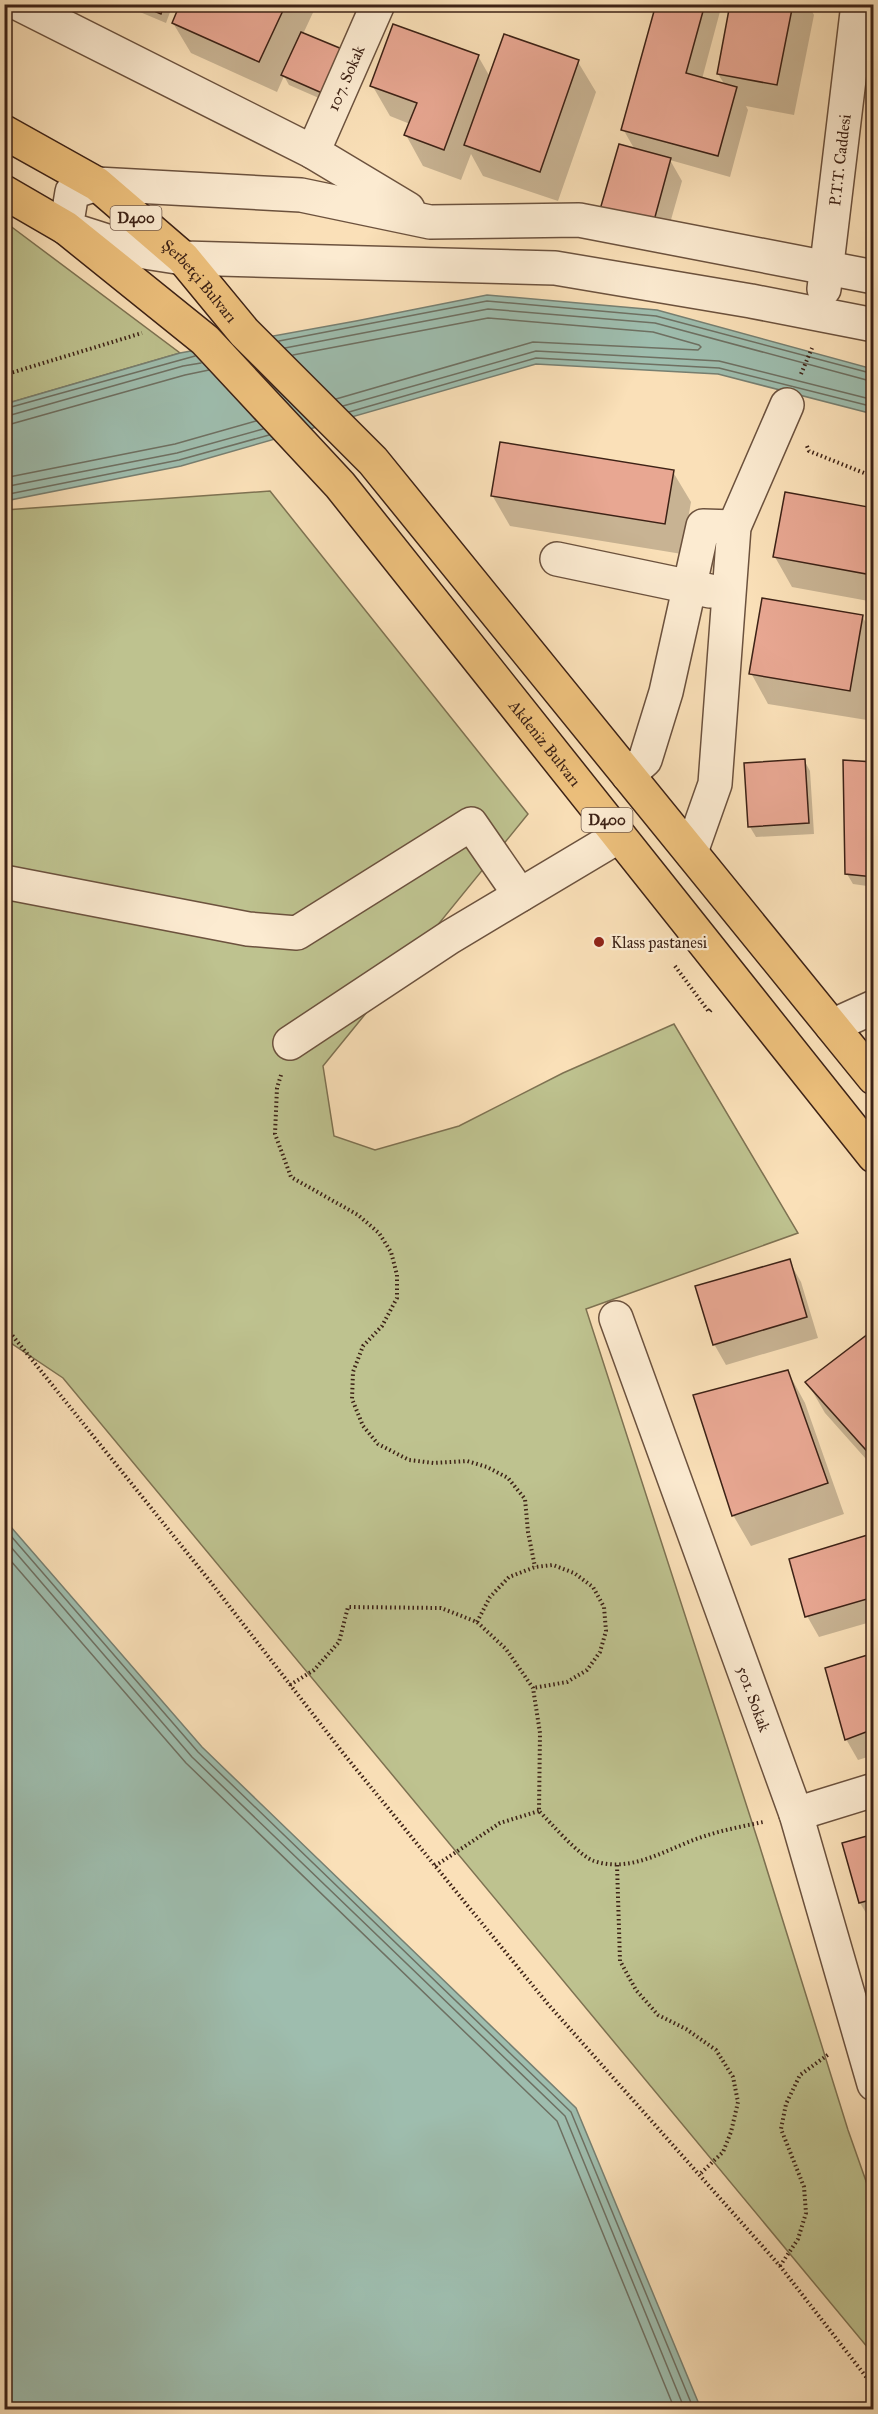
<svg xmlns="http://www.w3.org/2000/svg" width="878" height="2414" viewBox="0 0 878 2414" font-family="'IM FELL Great Primer',serif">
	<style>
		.green { fill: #bec28f; stroke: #7e7252; stroke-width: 1.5 }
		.water { fill: #9ebdae; stroke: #777f71; stroke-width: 1.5 }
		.shadow { fill: #0003 }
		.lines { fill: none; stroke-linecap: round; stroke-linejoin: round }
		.shore { stroke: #6e7062; stroke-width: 1.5 }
		.building { fill: #e8a792; stroke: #3d2216; stroke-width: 1.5 }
		.minor-casing { stroke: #6c523e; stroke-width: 36 }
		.highway-casing { stroke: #3d2216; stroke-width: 36 }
		.path { stroke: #3d2216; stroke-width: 4; stroke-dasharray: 1.5 3; stroke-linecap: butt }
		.minor { stroke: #fcebd1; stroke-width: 33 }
		.highway { stroke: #edc07c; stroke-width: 33 }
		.poi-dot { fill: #8f2418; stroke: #fcebd1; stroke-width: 2 }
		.labels { text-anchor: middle; stroke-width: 4.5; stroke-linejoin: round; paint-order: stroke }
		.shield { fill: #fcebd1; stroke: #765e4e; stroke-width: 1.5 }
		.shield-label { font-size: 15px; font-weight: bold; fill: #3d2216 }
		.street-label { font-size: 16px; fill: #3d2216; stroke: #fcebd1 }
		.poi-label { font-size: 16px; fill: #3d2216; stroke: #fcebd1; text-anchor: start }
	</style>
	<rect width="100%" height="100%" fill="#fae0b8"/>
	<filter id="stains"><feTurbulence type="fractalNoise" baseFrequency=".00333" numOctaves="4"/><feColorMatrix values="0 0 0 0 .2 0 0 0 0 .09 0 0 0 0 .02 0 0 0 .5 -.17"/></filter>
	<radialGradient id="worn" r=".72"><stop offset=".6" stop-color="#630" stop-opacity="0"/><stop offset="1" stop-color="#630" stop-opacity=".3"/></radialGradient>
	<path class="green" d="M5 222 180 353 5 404Z
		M270 491 528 814 323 1066 334 1136 375 1150 459 1126 563 1073 674 1024 798 1233 586 1309 759 1844 848 2130 873 2201V2354L63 1378 5 1339V510Z"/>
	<path class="water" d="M487 295 657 310 873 369V414L718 374 536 364 181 466 5 501V404L180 353 356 321Z
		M4 1519 202 1747 576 2108 701 2409H5Z"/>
	<path class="shadow" d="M121 4H173L166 23Z
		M182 4H317L303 34 328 102 289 85 284 76 277 92 191 53 173 23Z
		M658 4H722L702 79 725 85 718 74 732 4H808L814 15 794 115 746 106 748 110 730 177 670 160 682 181 663 248 635 150 623 129Z
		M478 56 490 77 578 62 596 92 558 201 483 176 471 154 461 180 423 166 406 135 410 124 390 116 372 85Z
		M673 472 691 502 682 554 510 526 492 495Z
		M874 509V602L792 587 775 557Z
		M862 616 874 636V684L867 720 768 704 751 673Z
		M804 760 810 771 814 834 756 837 750 827 746 764Z
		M874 763V887L853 884 847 874Z
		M789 1261 801 1282 818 1338 726 1365 714 1344Z
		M874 1342V1468L825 1413 807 1382Z
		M788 1372 805 1403 844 1514 751 1546 733 1515Z
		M874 1535V1621L819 1637 807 1616Z
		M874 1654V1755L858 1760 846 1739Z
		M874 1836V1926L860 1903 844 1844Z"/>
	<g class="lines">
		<path class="shore" d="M279 341 487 301 656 316 874 374
			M285 348 488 309 655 323 874 382
			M293 355 488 318 653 332 699 345 701 347 698 350 533 342 336 399
			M343 406 536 351 719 361 874 400
			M4 409 195 356
			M349 412 536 358 719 368 874 407
			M4 417 183 366 201 363
			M4 426 185 375 209 370
			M4 478 175 444 256 421
			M4 487 177 453 263 429
			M4 495 179 460 269 435
			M4 1528 198 1752 571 2112 694 2410
			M4 1539 192 1757 565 2116 685 2410
			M4 1553 186 1763 557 2121 675 2410"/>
	</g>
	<path class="building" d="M138 4H164L161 14Z
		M180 4H286L259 62 172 23Z
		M656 4H705L686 73 737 87 718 156 621 130Z
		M730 4H793L777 85 717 74Z
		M393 24 479 55 444 150 404 135 417 103 370 86Z
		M301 32 342 49 322 93 281 75Z
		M504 34 579 60 540 172 464 145Z
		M619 144 671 158 652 228 599 213Z
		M500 442 674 470 665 524 491 496Z
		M785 492 874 508 872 575 773 557Z
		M762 598 863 615 850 691 749 674Z
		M805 759 809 823 748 827 744 763Z
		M843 760 874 762V877L845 874Z
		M790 1259 807 1317 713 1345 695 1286Z
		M868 1334 874 1339V1459L805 1382Z
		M788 1370 828 1483 732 1516 693 1395Z
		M874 1533V1597L805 1617 789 1559Z
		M874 1653V1729L845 1740 825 1668Z
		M874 1834V1899L859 1903 842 1843Z"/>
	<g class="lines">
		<g class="minor-casing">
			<g id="minor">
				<path d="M19 4 313 152 408 209"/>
				<path id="s1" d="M313 152 378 4"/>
				<path d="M874 277 579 220 430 222 301 195 97 184 72 192 66 228 138 251 183 258 555 268 751 301 874 325"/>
				<path id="s2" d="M824 289 858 4"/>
				<path d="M557 559 710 591"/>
				<path d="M628 775 645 760 666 692 703 526 734 527"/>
				<path d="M691 852 715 784 734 527 787 405"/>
				<path d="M4 882 248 929 297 933 471 824 520 895"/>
				<path d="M832 1026 874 1007"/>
				<path d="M290 1043 450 937 619 836"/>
				<path id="s3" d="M616 1318 796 1814 874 2084"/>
				<path d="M796 1814 874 1790"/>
			</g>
		</g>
		<g class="highway-casing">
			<g id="highway">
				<path id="s4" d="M4 132 97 184 183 258 244 332 373 461 874 1078"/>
				<path id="s5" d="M4 192 66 228 205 340 340 485 874 1156"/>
			</g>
		</g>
		<path class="path" d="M801 374 812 348
			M4 375 142 333
			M807 446 809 451 874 477
			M675 966 709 1012 712 1009
			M281 1075 277 1088 275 1134 291 1177 358 1215 379 1233 391 1252 397 1275V1298L382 1326 363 1346 353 1372 352 1399 363 1426 378 1444 409 1460 434 1463 467 1461 487 1467 508 1478 525 1499 528 1532 535 1567
			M4 1325 209 1580 343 1753 547 2003 780 2266 874 2387
			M477 1622 490 1597 509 1577 535 1567 553 1565 574 1573 593 1587 604 1607 606 1631 600 1652 587 1670 567 1682 533 1688
			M290 1685 314 1670 339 1642 348 1607 441 1608 477 1622 506 1649 533 1688 540 1733 539 1811C552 1824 578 1855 594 1861 633 1874 669 1847 705 1836 723 1830 744 1826 763 1822
			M617 1865 620 1961 636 1990 658 2015 686 2029 716 2050 733 2077 738 2102 731 2132 723 2152 700 2174
			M435 1866 500 1823 539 1811
			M780 2266 798 2239 806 2213 804 2187 781 2129 786 2104 800 2075 829 2054"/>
		<use href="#minor" class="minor"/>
		<use href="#highway" class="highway"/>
	</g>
	<circle class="poi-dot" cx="599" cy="942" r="6"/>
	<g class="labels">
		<g class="shield">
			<rect x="110.5" y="206" width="51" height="24" rx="4.5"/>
			<rect x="581.5" y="808" width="51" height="24" rx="4.5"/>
		</g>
		<g class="shield-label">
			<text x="136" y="223">D400</text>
			<text x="607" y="825">D400</text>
		</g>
		<g class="street-label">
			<text dy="6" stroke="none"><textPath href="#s1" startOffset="81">107. Sokak</textPath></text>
			<text dy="6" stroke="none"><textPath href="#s2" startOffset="130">P.T.T. Caddesi</textPath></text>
			<text dy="6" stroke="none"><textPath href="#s4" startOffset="248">Şerbetçi Bulvarı</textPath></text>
			<text dy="6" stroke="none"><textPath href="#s5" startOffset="778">Akdeniz Bulvarı</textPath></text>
			<text dy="6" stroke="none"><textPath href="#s3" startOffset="405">501. Sokak</textPath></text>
		</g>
		<g class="poi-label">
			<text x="611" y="948">Klass pastanesi</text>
		</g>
	</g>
	<rect width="878" height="2414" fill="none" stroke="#fae0b8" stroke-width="24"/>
	<rect x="6" y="6" width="866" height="2402" fill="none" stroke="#3d2216" stroke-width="3"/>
	<rect x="12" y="12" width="854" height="2390" fill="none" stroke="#3d2216" stroke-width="1.5"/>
	<rect width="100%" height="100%" filter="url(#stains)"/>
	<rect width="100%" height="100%" fill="url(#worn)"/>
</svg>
